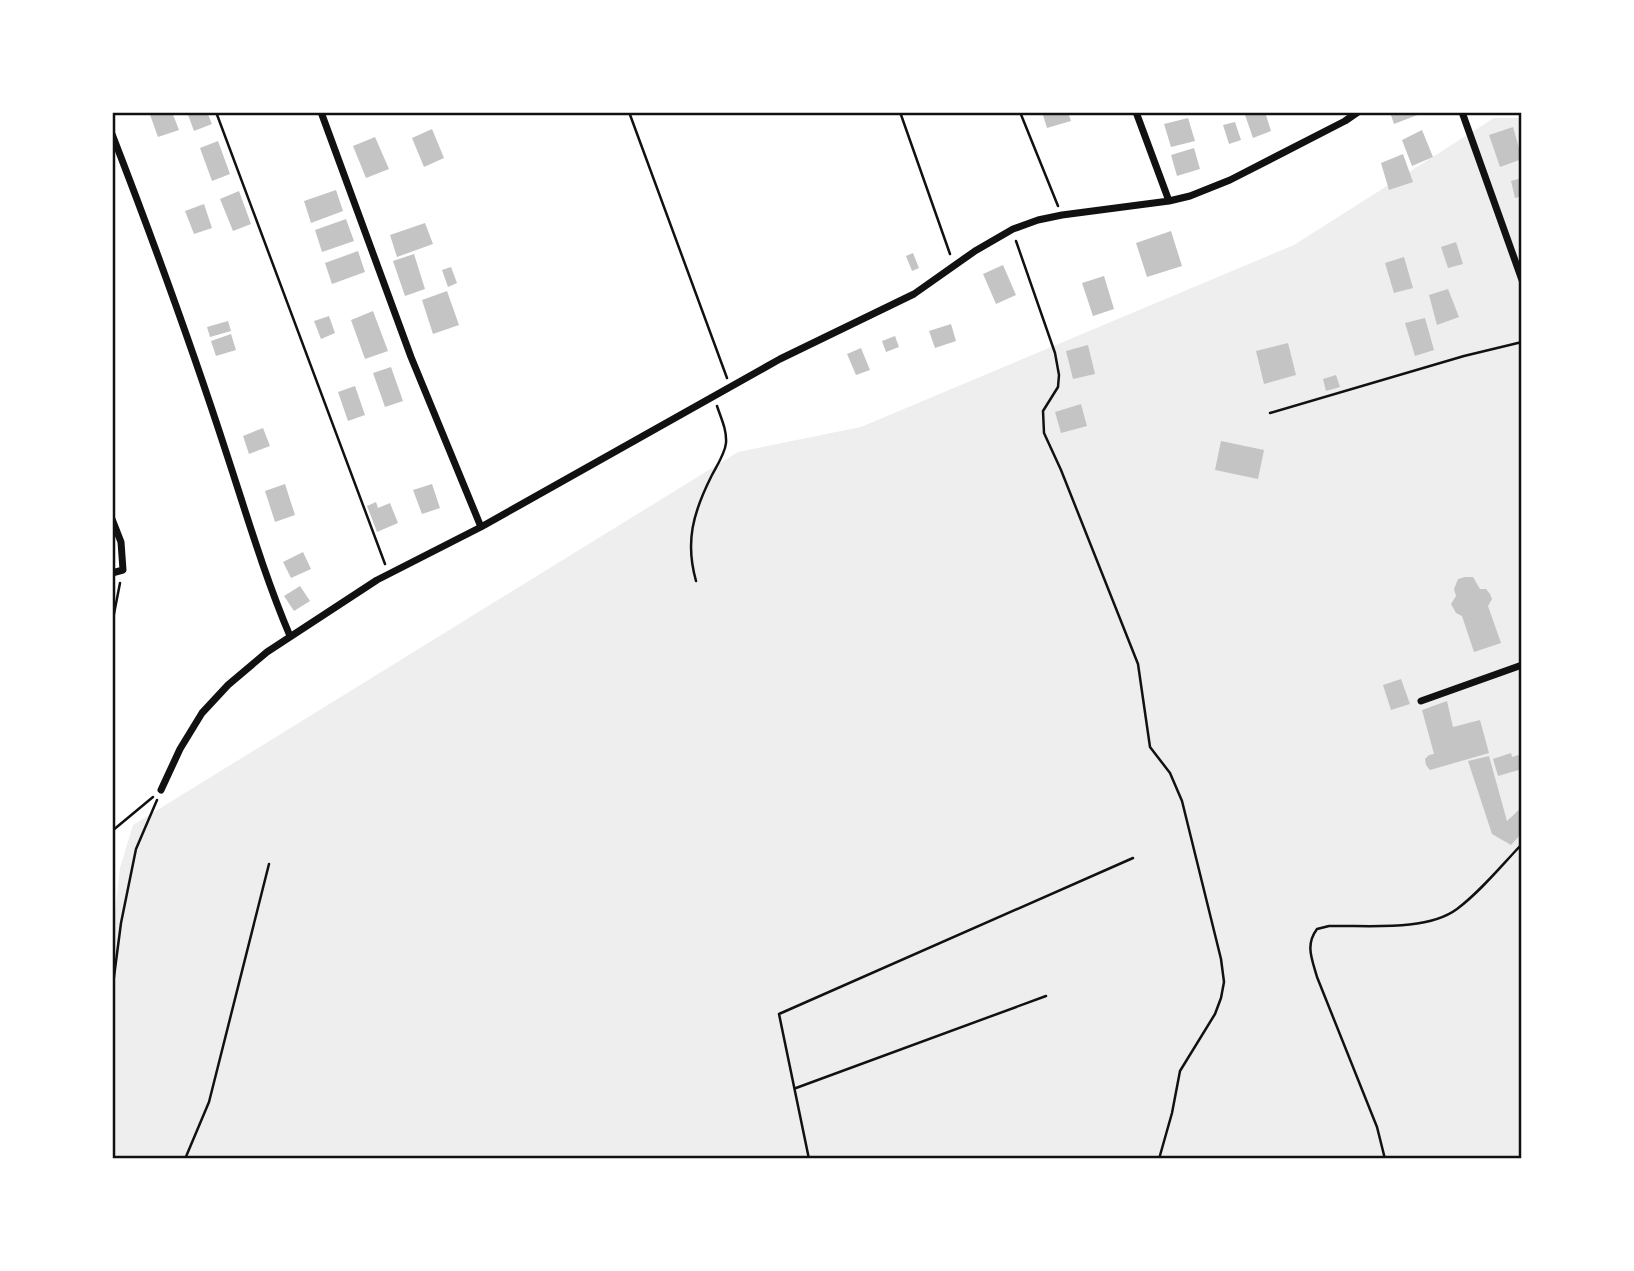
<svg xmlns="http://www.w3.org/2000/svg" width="1634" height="1271" viewBox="0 0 1634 1271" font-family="Lato,sans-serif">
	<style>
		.green { fill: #eee }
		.building { fill: #c4c4c4 }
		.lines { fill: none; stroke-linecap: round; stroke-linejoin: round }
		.path { stroke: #111; stroke-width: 2.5 }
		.minor { stroke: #111; stroke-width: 7 }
		.neatline { fill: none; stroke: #111; stroke-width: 2.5 }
	</style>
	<rect width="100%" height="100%" fill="#fff"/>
	<path class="green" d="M1494 118H1522V1159H112V939L120 868 133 825 738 452 861 427 1294 245Z"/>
	<path class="building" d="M149 112H172L179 130 158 137Z
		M187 112H207L212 124 194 131Z
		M1042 112H1068L1071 121 1047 128Z
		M1244 112H1265L1271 131 1253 138Z
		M1390 112H1420V114L1394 124Z
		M1188 118 1195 141 1171 147 1164 124Z
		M1235 122 1241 140 1229 144 1223 125Z
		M1513 127 1522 159 1500 167 1489 135Z
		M432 129 444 158 424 167 412 138Z
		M1422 130 1433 157 1412 166 1402 140Z
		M375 137 389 169 366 178 353 146Z
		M218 141 230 174 212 181 200 148Z
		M1194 148 1200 169 1177 176 1171 155Z
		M1403 154 1413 182 1389 190 1381 163Z
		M1522 178V196L1515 198 1511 181Z
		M336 190 343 211 311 223 304 201Z
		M239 191 251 224 233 231 220 199Z
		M204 204 212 228 194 234 185 211Z
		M346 219 354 241 322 252 315 230Z
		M425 223 433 244 397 257 390 235Z
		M1171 231 1182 266 1147 277 1136 243Z
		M1456 242 1463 264 1448 268 1441 247Z
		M358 251 365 272 332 284 325 263Z
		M913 253 919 268 912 271 906 256Z
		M414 254 425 289 405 296 393 261Z
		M1404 257 1413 288 1394 293 1385 263Z
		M1003 265 1016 295 996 304 983 274Z
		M451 267 457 283 448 287 442 270Z
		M1104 276 1114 309 1093 316 1082 283Z
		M1448 289 1459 317 1437 325 1429 295Z
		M447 291 459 325 433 334 422 300Z
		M373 311 388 351 365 359 351 320Z
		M329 316 335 333 321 339 314 321Z
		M1425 318 1434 350 1415 356 1405 323Z
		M228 321 231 331 210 337 207 327Z
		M951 324 956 341 935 348 929 331Z
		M231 334 236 350 216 356 211 341Z
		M895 336 899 347 886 352 882 341Z
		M1288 343 1296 375 1264 384 1256 351Z
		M1088 345 1095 374 1073 379 1066 351Z
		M861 348 870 370 856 375 847 354Z
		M391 367 403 401 385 407 373 373Z
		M1336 375 1340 387 1326 391 1323 379Z
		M355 386 365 415 348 421 338 392Z
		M1081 404 1087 426 1061 433 1055 412Z
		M263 428 270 446 249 454 243 436Z
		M1221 441 1264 450 1258 479 1215 470Z
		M285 484 295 515 275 522 265 491Z
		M432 484 440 508 422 514 413 490Z
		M376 502 378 508 390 503 398 523 377 532 367 506Z
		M303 552 311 569 291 578 283 562Z
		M1465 577H1473L1480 589H1486L1490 594 1492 599 1488 606 1501 643 1474 652 1462 616 1456 613 1451 604 1456 596 1454 589 1458 579Z
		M300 586 310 601 294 611 284 596Z
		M1401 679 1410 704 1391 710 1383 685Z
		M1447 701 1453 727 1480 720 1489 753 1430 770 1426 765 1425 759 1429 755 1434 754 1422 710Z
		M1511 753 1512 757 1522 754V769L1498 776 1493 759Z
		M1489 756 1507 821 1522 807V833L1511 845 1492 834 1468 761Z"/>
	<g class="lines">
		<path class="path" d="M216 112 385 564
			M629 112 727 378
			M900 112 950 254
			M1020 112 1058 206
			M1016 241 1055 353 1059 375 1058 387 1043 411 1044 433 1061 470 1138 664 1150 747 1170 773 1182 801 1221 959 1224 982 1221 998 1215 1014 1180 1071 1172 1113 1159 1159
			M1270 413 1464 356 1522 342
			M696 581C685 542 693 513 711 477 716 467 725 454 726 443 727 430 721 418 717 406
			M112 624 120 583
			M112 831 153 797
			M112 992 121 923 136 849 157 800
			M796 1088 1046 996
			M185 1159 209 1102 269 864
			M809 1159 779 1014 1133 858
			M1385 1159 1377 1127 1317 977C1312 959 1305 945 1317 929L1329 926C1366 925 1426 932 1457 909 1481 891 1501 866 1522 844"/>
		<path class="minor" d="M321 112 411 357 481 527
			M1136 112 1169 201
			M1462 112 1522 280
			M112 134C153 240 192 347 227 455 247 516 265 577 290 636
			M112 519 121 542 123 570 112 573
			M1421 701 1522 665
			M161 790 180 749 202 713 228 685 267 652 377 580 481 527 780 359 914 294 975 251 1013 229 1038 220 1062 215 1169 201 1190 196 1230 180 1345 121 1358 112"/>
	</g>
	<rect width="1634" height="1271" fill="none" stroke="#ffffff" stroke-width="228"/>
	<rect x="114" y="114" width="1406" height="1043" class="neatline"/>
</svg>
